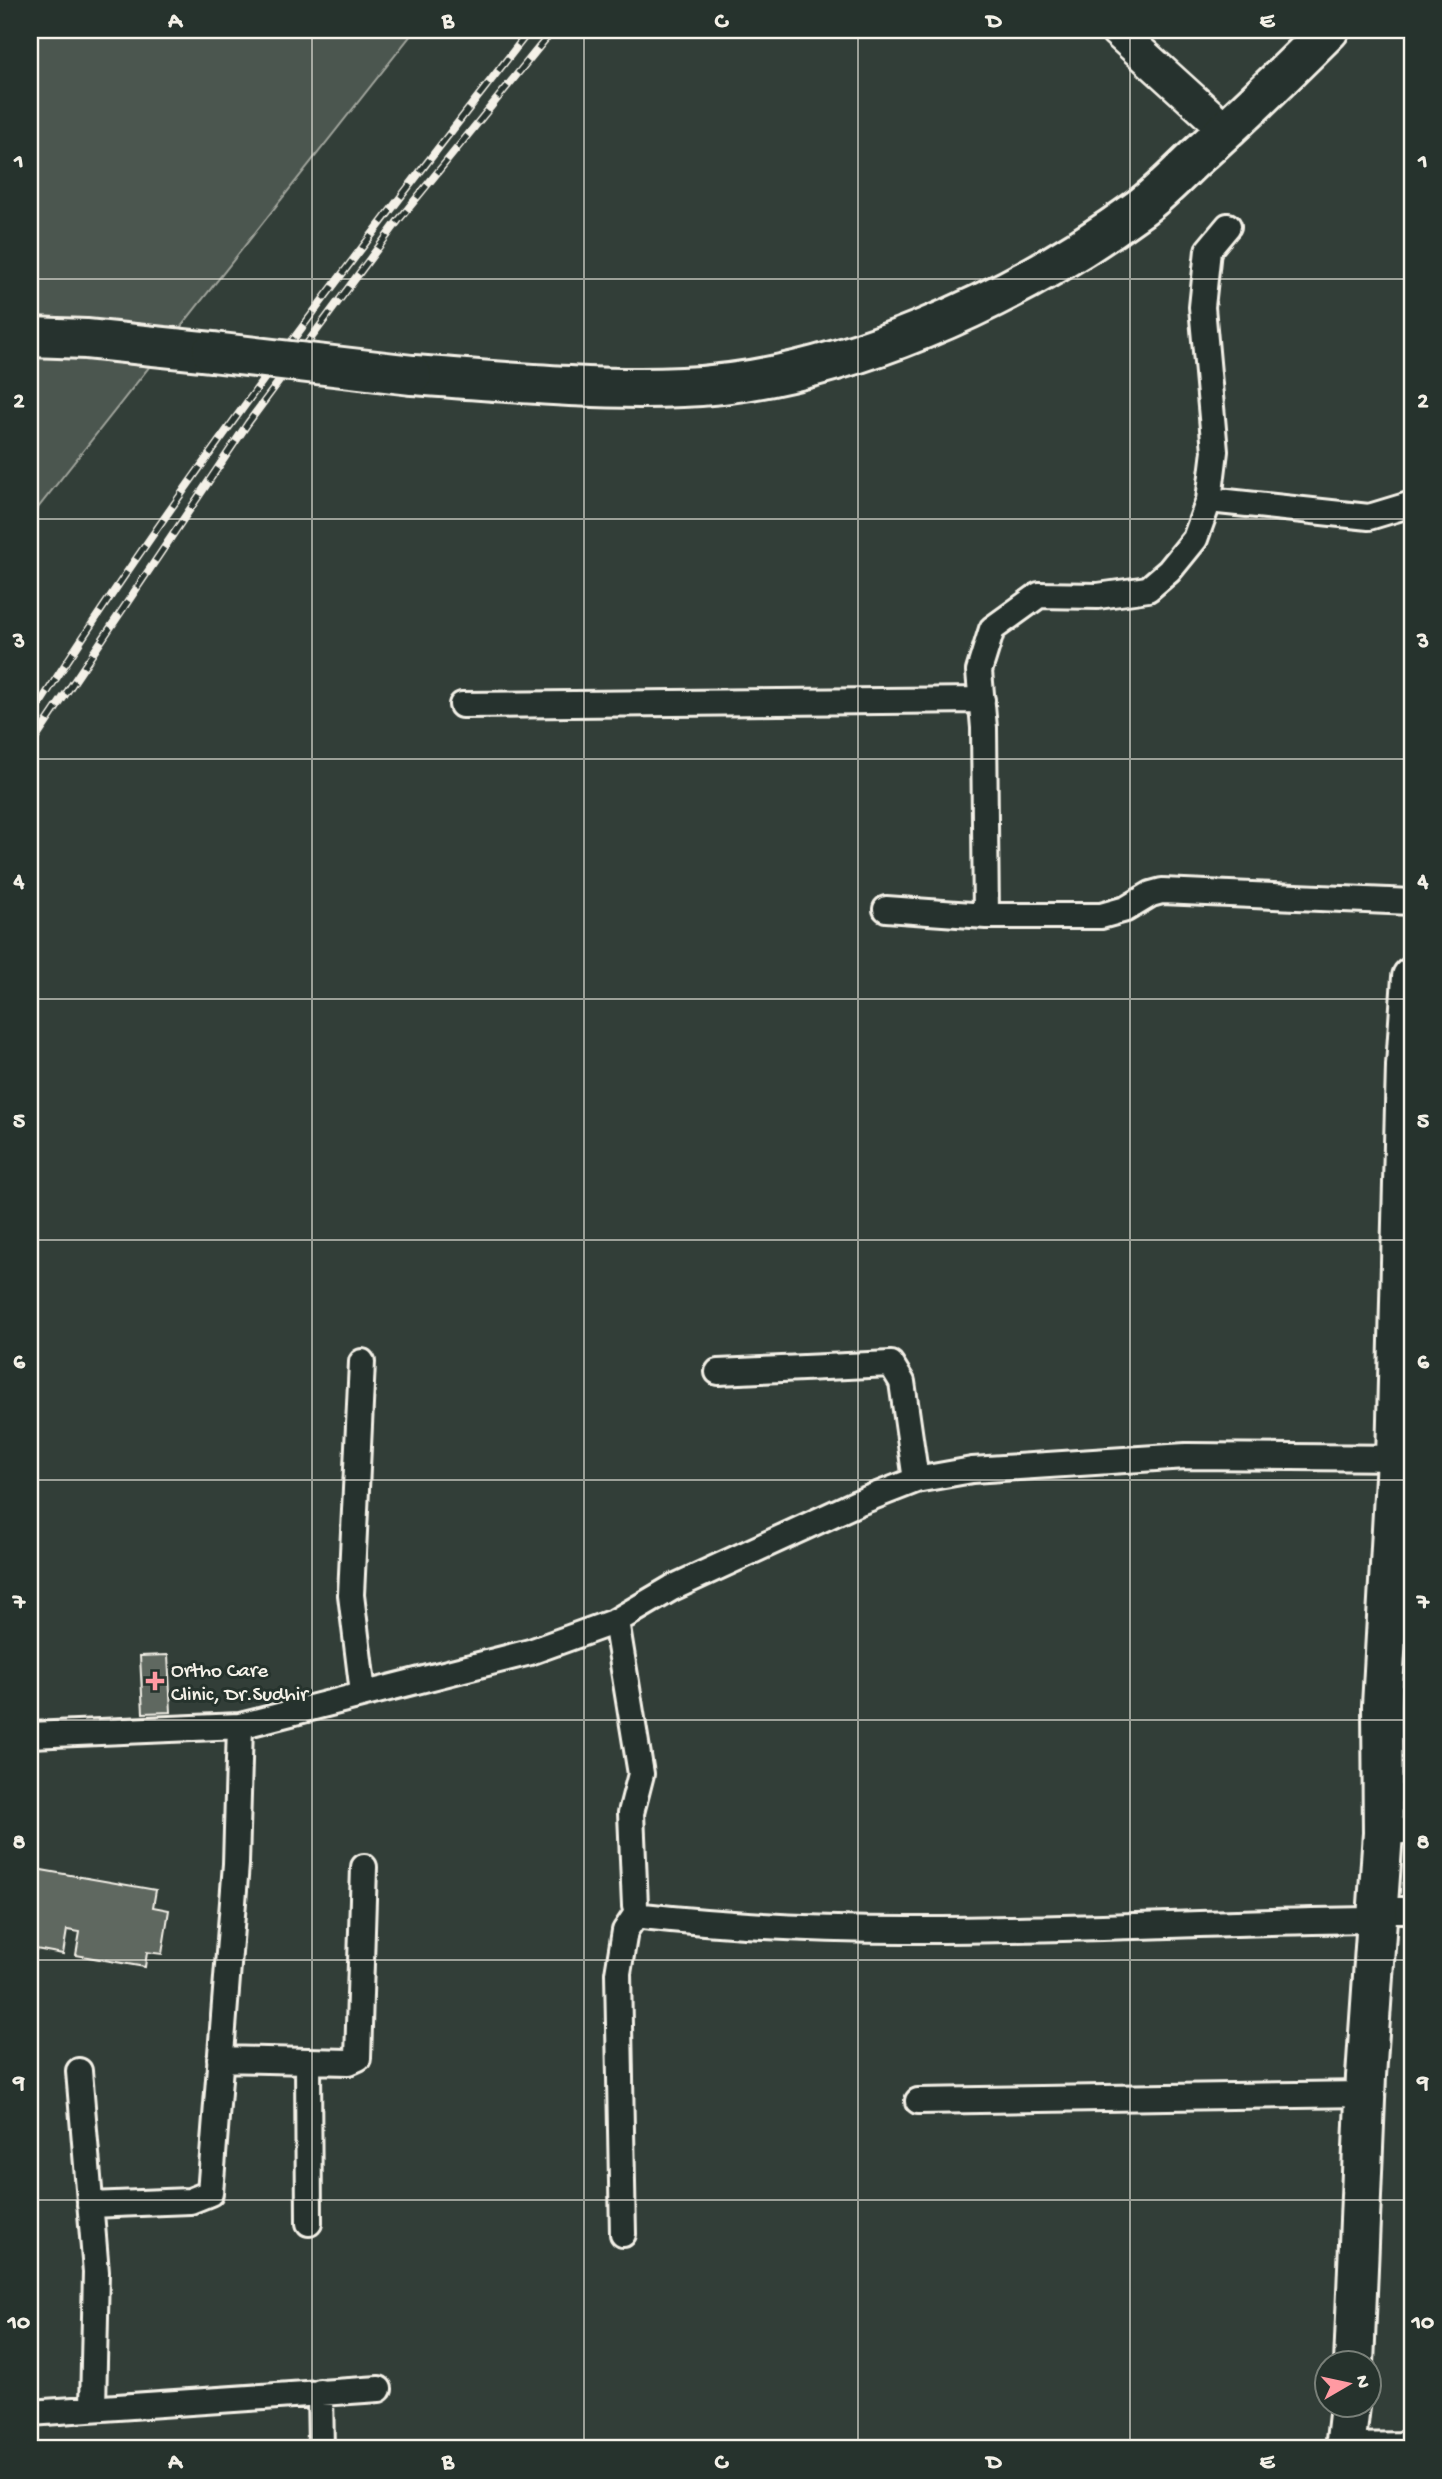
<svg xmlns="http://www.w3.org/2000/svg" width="1442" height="2479" viewBox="0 0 1442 2479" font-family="'Gochi Hand',sans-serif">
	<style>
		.green { fill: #4c564f; stroke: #a0a49c; stroke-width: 2 }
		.building { fill: #5f6861; stroke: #f4f1e8; stroke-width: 2 }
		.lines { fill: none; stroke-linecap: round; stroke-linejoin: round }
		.minor-casing { stroke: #f4f1e8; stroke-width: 30 }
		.tertiary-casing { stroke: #f4f1e8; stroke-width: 37 }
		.primary-casing { stroke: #f4f1e8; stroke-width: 44 }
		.minor { stroke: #26332d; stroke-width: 24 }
		.tertiary { stroke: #26332d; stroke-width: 32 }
		.primary { stroke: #26332d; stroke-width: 38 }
		.rail-casing { stroke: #f4f1e8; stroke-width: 8 }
		.rail { stroke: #26332d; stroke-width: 5; stroke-dasharray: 16; stroke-linecap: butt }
		.primary-bridge-casing { stroke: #f4f1e8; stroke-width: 44; stroke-linecap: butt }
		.primary-bridge { stroke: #26332d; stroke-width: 38 }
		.grid { fill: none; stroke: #f4f1e8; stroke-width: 2; stroke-opacity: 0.55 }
		.poi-dot { fill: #ff9aa2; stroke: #26332d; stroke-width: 2.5 }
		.labels { text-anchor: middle; stroke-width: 6; stroke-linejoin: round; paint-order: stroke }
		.poi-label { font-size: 21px; fill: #f4f1e8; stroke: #26332d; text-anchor: start }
		.neatline { fill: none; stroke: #f4f1e8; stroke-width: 2.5 }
		.grid-label { font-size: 23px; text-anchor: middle; font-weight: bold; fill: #f4f1e8 }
	</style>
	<rect width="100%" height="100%" fill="#323e38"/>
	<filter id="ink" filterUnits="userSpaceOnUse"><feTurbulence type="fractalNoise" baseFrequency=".0143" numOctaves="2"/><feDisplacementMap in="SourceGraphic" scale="14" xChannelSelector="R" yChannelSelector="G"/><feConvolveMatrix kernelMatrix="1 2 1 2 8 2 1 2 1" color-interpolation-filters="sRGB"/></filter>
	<g filter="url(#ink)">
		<path class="green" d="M30 30H415L30 518Z"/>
		<path class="building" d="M168 1655 171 1712 143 1713 140 1656Z
			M30 1868 156 1890 153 1907 169 1910 162 1954 147 1952 145 1967 76 1955 80 1932 67 1930 63 1954 30 1948Z"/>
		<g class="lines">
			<g class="minor-casing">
				<path id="minor" d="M1209 500 1369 517 1412 504
					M462 705 982 700
					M886 909 986 916H1101L1126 909 1151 894 1162 891 1412 902
					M986 916 984 728 979 671 992 629 1039 595 1098 596 1148 589 1169 571 1195 539 1209 500 1215 451 1202 307 1208 250 1228 226
					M362 1362 351 1595 363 1693
					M718 1372 891 1364 902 1382 916 1480
					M616 1621 641 1774 631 1813 635 1906 637 1913 643 1916C888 1944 1134 1922 1379 1920
					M30 1735 240 1726 530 1652 616 1621 672 1588 857 1503 916 1480 972 1470 1186 1456 1409 1458
					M1383 1833 1412 1830
					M1379 1910H1412
					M220 2059 349 2062 358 2058 364 1867
					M308 2062 309 2223
					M79 2071 96 2272 93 2407
					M918 2101 1365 2094
					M90 2205 190 2201 210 2193 236 1864 240 1726
					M623 2234 618 1973 625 1931 637 1913
					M320 2392 321 2449
					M30 2413 379 2389
					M1345 2446 1412 2445"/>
			</g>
			<g class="tertiary-casing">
				<path id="tertiary" d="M1116 30 1226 130"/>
			</g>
			<g class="primary-casing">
				<path id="primary" d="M30 337 86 339 212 352
					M412 375C502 381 592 391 682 387 837 381 1016 299 1140 208 1160 193 1177 175 1195 158 1241 117 1285 74 1329 30
					M1354 2364 1366 2076 1383 1833 1382 1706 1396 1459 1406 1066 1412 977
					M1345 2449 1350 2406"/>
			</g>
			<use href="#minor" class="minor"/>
			<use href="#tertiary" class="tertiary"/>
			<use href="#primary" class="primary"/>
			<g class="rail-casing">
				<path id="rail" d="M30 719C182 480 355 254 530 30
					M30 747 248 423 398 221 553 30"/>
			</g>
			<use href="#rail" class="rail"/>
			<g class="primary-bridge-casing">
				<path id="primary-bridge" d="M212 352 412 375"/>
			</g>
			<use href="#primary-bridge" class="primary-bridge"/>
		</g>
	</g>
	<path class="grid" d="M312 30V2449M584 30V2449M858 30V2449M1130 30V2449M30 279H1412M30 519H1412M30 759H1412M30 999H1412M30 1240H1412M30 1480H1412M30 1720H1412M30 1960H1412M30 2200H1412"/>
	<path class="poi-dot" d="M151.5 1670.5h7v7h7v7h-7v7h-7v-7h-7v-7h7z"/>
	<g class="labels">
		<g class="poi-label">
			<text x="171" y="1676">Ortho Care<tspan x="171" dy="24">Clinic, Dr.Sudhir</tspan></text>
		</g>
	</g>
	<rect width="1442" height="2479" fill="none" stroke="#26332d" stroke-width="77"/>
	<g transform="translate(1348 2384) rotate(81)"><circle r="33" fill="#26332d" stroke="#787f78" stroke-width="2"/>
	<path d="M0-5L12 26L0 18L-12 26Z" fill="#ff9aa2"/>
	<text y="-10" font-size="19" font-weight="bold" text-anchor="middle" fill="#f4f1e8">N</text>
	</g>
	<rect x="38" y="38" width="1366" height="2402" class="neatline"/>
	<g class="grid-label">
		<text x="175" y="27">A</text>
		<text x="448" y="27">B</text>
		<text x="721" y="27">C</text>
		<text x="994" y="27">D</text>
		<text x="1267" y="27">E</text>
		<text x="19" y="167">1</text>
		<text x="1423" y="167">1</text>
		<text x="19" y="407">2</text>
		<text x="1423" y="407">2</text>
		<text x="19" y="647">3</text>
		<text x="1423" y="647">3</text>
		<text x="19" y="887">4</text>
		<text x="1423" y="887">4</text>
		<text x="19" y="1127">5</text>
		<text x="1423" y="1127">5</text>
		<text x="19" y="1368">6</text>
		<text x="1423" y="1368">6</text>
		<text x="19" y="1608">7</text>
		<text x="1423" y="1608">7</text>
		<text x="19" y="1848">8</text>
		<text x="1423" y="1848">8</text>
		<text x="19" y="2088">9</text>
		<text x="1423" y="2088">9</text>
		<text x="19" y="2328">10</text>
		<text x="1423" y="2328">10</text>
		<text x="175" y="2468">A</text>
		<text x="448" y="2468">B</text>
		<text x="721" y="2468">C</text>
		<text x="994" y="2468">D</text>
		<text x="1267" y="2468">E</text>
	</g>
</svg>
